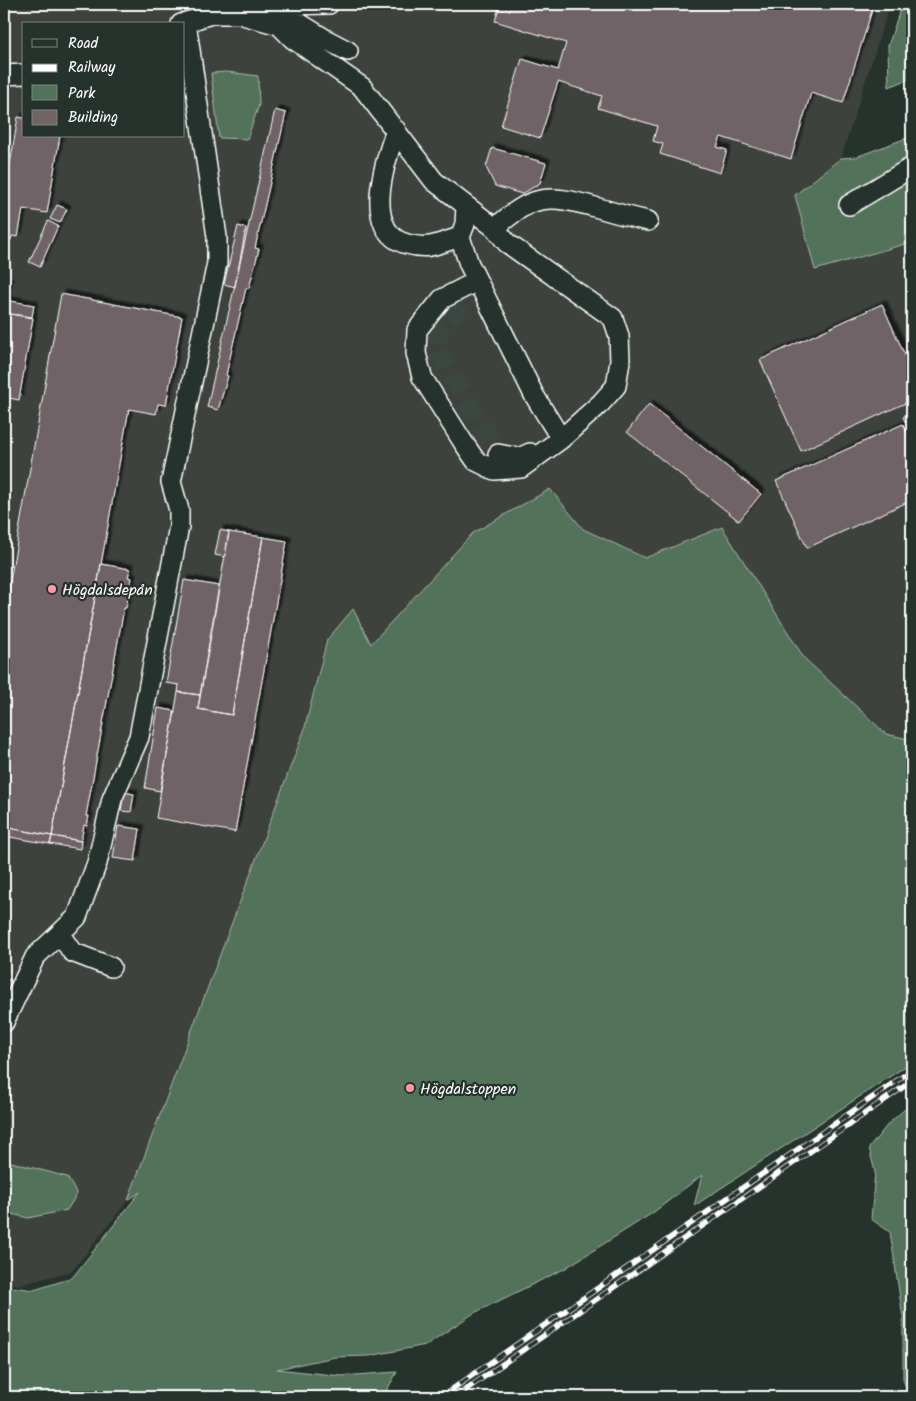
<svg xmlns="http://www.w3.org/2000/svg" width="916" height="1401" viewBox="0 0 916 1401" font-family="Kalam,sans-serif">
	<style>
		.built { fill: #3c423e; fill-rule: evenodd }
		.green { fill: #53725a; stroke: #a9b8ac }
		.building { fill: #706467; stroke: #fff; filter: url(#shadow) }
		.lines { fill: none; stroke-linecap: round; stroke-linejoin: round }
		.minor-tunnel { stroke: #3c4742; stroke-width: 19; stroke-dasharray: 19 9; stroke-linecap: butt }
		.minor-casing { stroke: #fff; stroke-width: 22 }
		.minor { stroke: #26332d; stroke-width: 19 }
		.rail-casing { stroke: #fff; stroke-width: 5.5 }
		.rail { stroke: #26332d; stroke-width: 4; stroke-dasharray: 11; stroke-linecap: butt }
		.poi-dot { fill: #ff9aa2; stroke: #26332d; stroke-width: 2 }
		.labels { text-anchor: middle; stroke-width: 4.5; stroke-linejoin: round; paint-order: stroke }
		.poi-label { font-size: 16px; fill: #fff; stroke: #26332d; text-anchor: start }
	</style>
	<defs>
		<filter id="shadow"><feDropShadow dx="4" dy="-4" stdDeviation="1" flood-color="#0009"/></filter>
	</defs>
	<rect width="100%" height="100%" fill="#26332d"/>
	<filter id="ink" filterUnits="userSpaceOnUse"><feTurbulence type="fractalNoise" baseFrequency=".02" numOctaves="2"/><feDisplacementMap in="SourceGraphic" scale="10" xChannelSelector="R" yChannelSelector="G"/><feConvolveMatrix kernelMatrix="1 2 1 2 8 2 1 2 1" color-interpolation-filters="sRGB"/></filter>
	<g filter="url(#ink)">
		<path class="built" d="M4 4H890L841 158 795 195 815 270 912 242V740L886 734 804 658 722 527 645 558 583 529 550 489 473 533 371 645 327 640 304 731 128 1200 72 1271 19 1285 4 1282ZM24 24H184V136H24Z"/>
		<path class="green" d="M902 4H912V78L889 87 888 46Z
			M227 72 258 76 259 105 247 139 219 138 211 73Z
			M912 136V242L815 270 795 195 841 158 856 157Z
			M550 489 583 529 645 558 722 527 804 658 886 734 912 740V1062L694 1206 702 1175 654 1212 564 1269 474 1313 426 1345 369 1356 335 1357 277 1369 342 1376 397 1372 383 1397H4V1286L34 1290 72 1278 140 1192 128 1200 304 731 327 640 353 609 371 644 473 533Z
			M912 1103V1397H909L903 1379V1318L890 1232 871 1219 875 1172 869 1148 889 1123Z
			M4 1160 67 1177 77 1194 67 1210 28 1218 4 1212Z"/>
		<path class="building" d="M500 4H874L843 103 811 93 791 159 721 137 717 147 727 150 720 173 660 154 663 144 653 141 657 126 598 108 602 96 558 82 540 138 501 126 522 59 558 70 566 43 495 21Z
			M275 110 286 113 255 248 259 249 249 288H246L226 375 228 376 218 410 207 407Z
			M18 117 24 118V136H60L47 213 23 209 18 237 12 236 11 240 4 239V200Z
			M492 148 546 163 540 183 522 194 495 186 486 167Z
			M57 205 67 209 60 223 50 219Z
			M48 221 58 226 40 267 29 262Z
			M238 226 246 228 235 287 224 284Z
			M4 281 9 282 5 300 34 305 32 317 4 313Z
			M61 294 182 317 166 405 158 404 156 414 129 409 52 836 4 827V615Z
			M882 304 912 371V400L801 451 760 360Z
			M4 313 33 318 19 400 4 397Z
			M649 404 761 494 739 521 627 432Z
			M912 412V436L903 417Z
			M903 424 912 444V500L807 548 776 481Z
			M220 530 229 532 225 557 215 555Z
			M229 532 263 537 232 715 198 709Z
			M263 537 287 541 235 832 156 818 178 692 200 695 198 709 232 715Z
			M101 564 130 569 128 577 132 578 126 608H124L86 816H89L87 826 84 825 81 841 52 836Z
			M184 580 219 586 200 695 178 692 179 685 166 683Z
			M158 708 175 711 160 791 145 788Z
			M124 792 134 794 131 812 121 811Z
			M118 826 140 829 135 861 113 858Z
			M4 827 52 836 50 844 4 836Z
			M52 836 81 841 80 849 50 844Z
			M4 977 13 982 6 997 4 996Z"/>
		<g class="lines">
			<path class="minor-tunnel" d="M477 281C472 289 468 297 462 304 446 325 438 317 437 350L498 454"/>
			<g class="minor-casing">
				<path id="minor" d="M275 8 327 40 348 51
					M245 13 285 5 329 4
					M181 24 211 14H239L279 25 293 39 362 87 434 181 495 228 507 243 613 318 619 336 620 361 616 386 601 403 561 439 521 468 494 470 476 461 463 442 422 377 416 353 417 330 442 299 477 281
					M4 75 24 74
					M396 130C385 161 361 232 407 244 414 246 423 247 430 246 440 244 450 240 460 237
					M849 205 912 167
					M466 206 465 224 460 237 469 264 534 395 561 439
					M495 228C533 194 548 194 595 207 612 212 630 217 648 221
					M498 454 519 458 530 453
					M60 934 72 952 111 967
					M4 1022 35 957 77 917 97 863 112 799 139 737 179 526V510L171 482 217 263V237L186 22"/>
			</g>
			<use href="#minor" class="minor"/>
			<g class="rail-casing">
				<path id="rail" d="M441 1397 912 1070
					M455 1397 912 1081"/>
			</g>
			<use href="#rail" class="rail"/>
		</g>
	</g>
	<g class="poi-dot">
		<circle cx="52" cy="589" r="5"/>
		<circle cx="410" cy="1088" r="5"/>
	</g>
	<g class="labels">
		<g class="poi-label">
			<text x="62" y="595">Högdalsdepån</text>
			<text x="420" y="1094">Högdalstoppen</text>
		</g>
	</g>
	<rect width="916" height="1401" fill="none" stroke="#26332d" stroke-width="20"/>
	<rect x="10" y="10" width="896" height="1381" fill="none" stroke="#fff" stroke-width="2" filter="url(#ink)"/>
	<rect x="22" y="22" width="162" height="115" fill="#26332d" stroke="#7d8581"/>
	<rect x="32" y="39" width="25" height="8" fill="#26332d" stroke="#7d8581"/>
	<text x="68" y="48" font-size="15" fill="#ffffff">Road</text>
	<rect x="32" y="64" width="25" height="8" fill="#ffffff" stroke="#7d8581"/>
	<text x="68" y="72" font-size="15" fill="#ffffff">Railway</text>
	<rect x="32" y="85" width="25" height="15" fill="#53725a" stroke="#7d8581"/>
	<text x="68" y="98" font-size="15" fill="#ffffff">Park</text>
	<rect x="32" y="110" width="25" height="15" fill="#706467" stroke="#7d8581"/>
	<text x="68" y="122" font-size="15" fill="#ffffff">Building</text>
</svg>
